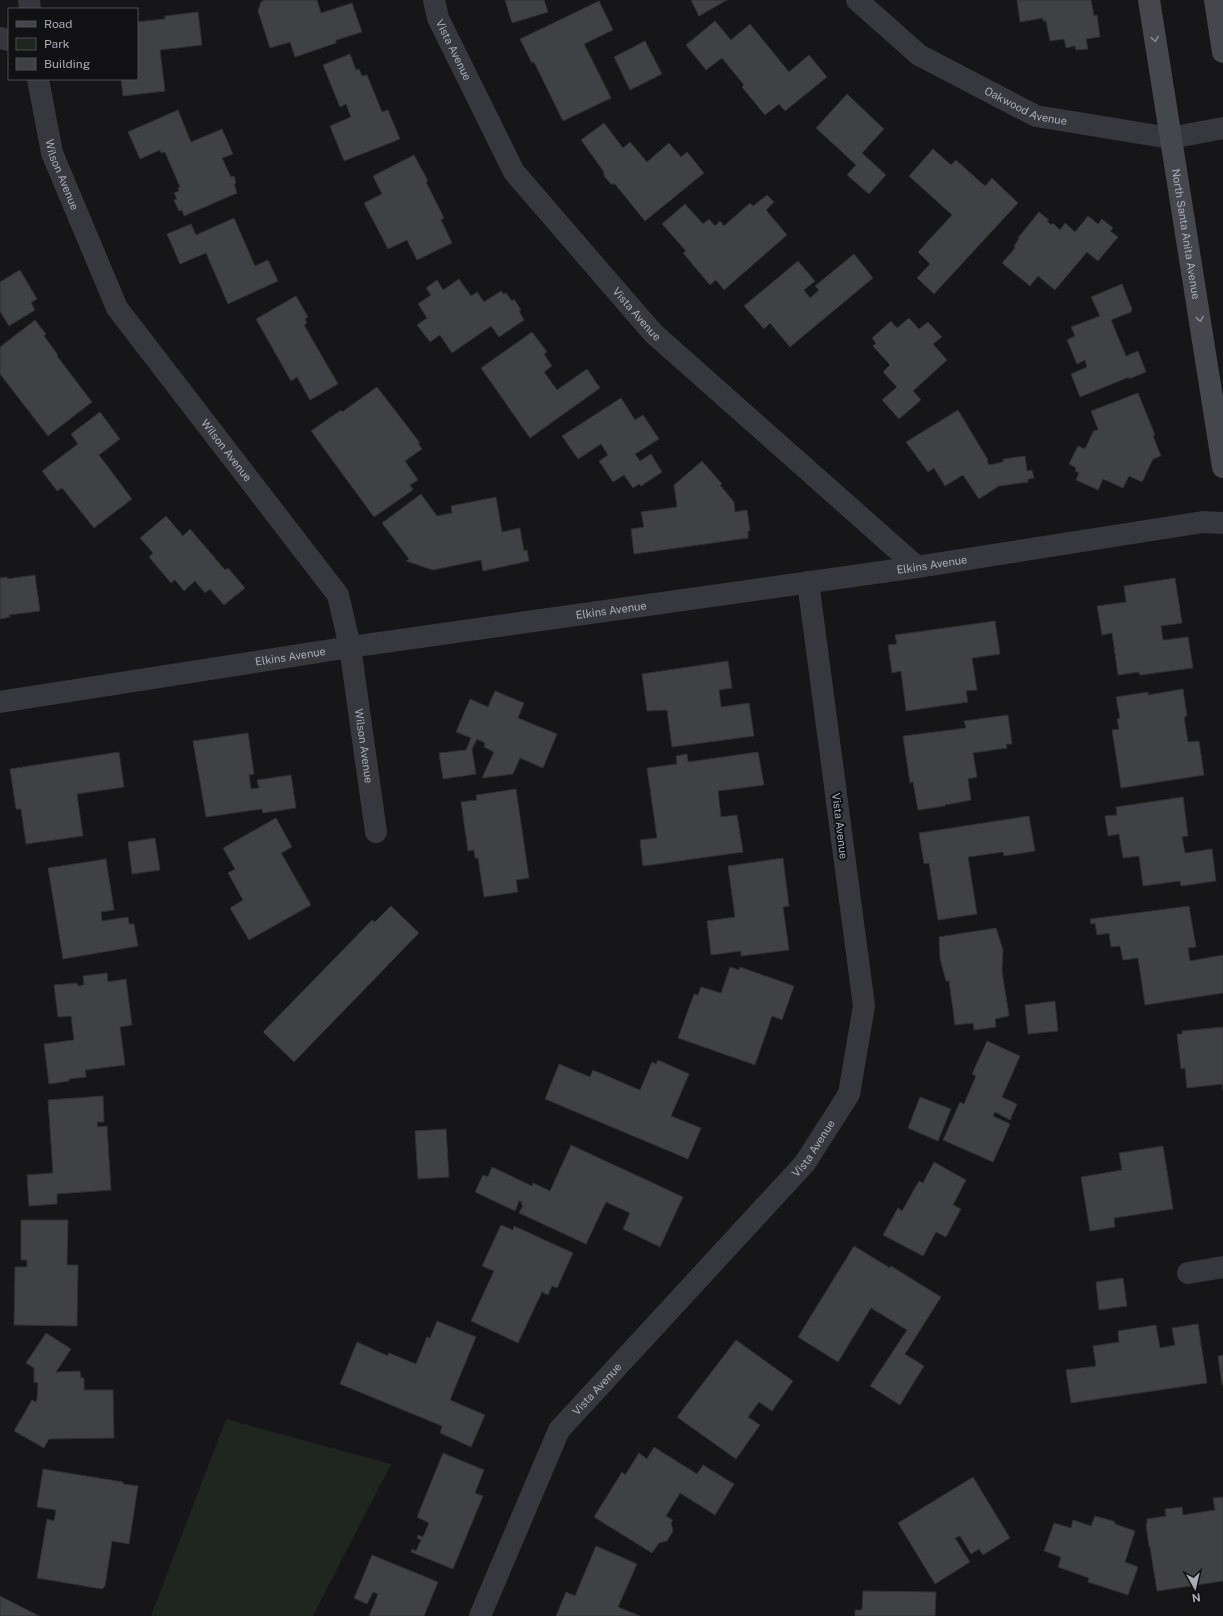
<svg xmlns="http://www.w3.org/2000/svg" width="1223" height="1616" viewBox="0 0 1223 1616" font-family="'Public Sans',sans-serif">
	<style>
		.green { fill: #1e261f }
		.building { fill: #404145; stroke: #303034 }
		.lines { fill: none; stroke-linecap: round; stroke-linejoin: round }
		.street { stroke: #37383d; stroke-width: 22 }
		.secondary { stroke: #45474d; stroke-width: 22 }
		.oneway { stroke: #858993 }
		.labels { text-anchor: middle; stroke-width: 4; stroke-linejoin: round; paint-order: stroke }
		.street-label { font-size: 11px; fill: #a8adb8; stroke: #111113 }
	</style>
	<rect width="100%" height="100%" fill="#161618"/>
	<path class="green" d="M226 1419 391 1464 313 1616H151Z"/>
	<path class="building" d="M265 0H317L321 13 352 3 362 32 336 40V43L295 57 290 42 270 48 258 11 261 2Z
		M505 0H544L548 12 512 23Z
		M691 0H727L699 16Z
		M1017 0H1091L1094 16 1097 15 1100 37 1086 39 1088 49 1076 50 1075 46 1066 48 1064 39 1050 41 1046 21H1043V18L1020 22Z
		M599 1 613 30 584 44 611 98 563 121 534 62 532 63 520 39Z
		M198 12 202 45 160 50 165 91 123 96 121 79H137V22L165 19V16Z
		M715 21 731 40 750 24 789 72 809 55 827 77 785 111 779 104 765 115 742 87 744 85 722 58 706 70 686 45Z
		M645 41 662 74 630 90 614 57Z
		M350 54 356 70 359 69 362 76 367 75 382 112 388 110 400 139 344 161 330 126 351 117 346 104 340 107 323 65Z
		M847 94 884 129 862 153 886 175 869 194 847 175 856 165 816 128Z
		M178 110 191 142 222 129 233 154 222 158 231 177 234 176 236 183 234 184 237 193 184 216 182 210 179 211 174 200 177 199 174 193 179 191 178 188 180 187 165 152 161 153 160 150 140 159 128 132Z
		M604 123 623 148 630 142 647 162 669 143 681 157 687 152 704 173 645 221 615 184H611L604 176V172L581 140Z
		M933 149 951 165 956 160 985 186 992 178 1018 203 934 294 917 278 930 264 918 252 952 215 909 176Z
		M414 155 428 181 426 182 444 218 441 220 452 243 417 260 407 240 388 249 364 203 382 194 373 176Z
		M767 195 774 202 766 210 787 235 724 290 716 280 710 285 683 253 686 251 662 224 685 204 703 224 709 219 715 226 720 221 724 226 750 203 753 206Z
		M1039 212 1049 220 1047 221 1051 225 1053 223 1060 230 1065 223 1075 232 1088 216 1098 224 1102 219 1113 228 1110 231 1118 237 1098 261 1087 252 1055 290 1038 276 1030 286 1002 263 1015 248 1014 246 1019 239 1018 238Z
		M234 218 255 266 268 260 278 281 228 304 206 253 180 264 167 234 191 224 196 235Z
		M854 254 873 278 790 347 770 323 764 329 744 306 798 261 815 281 804 290 810 298 819 290 815 286Z
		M20 270 37 299 31 303 35 310 9 326 0 311V282Z
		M459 279 471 296 477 292 484 302 501 291 503 294 506 293 512 301 514 299 521 310 519 311 524 320 499 337 491 326 452 353 440 335 430 342 417 325 427 318 418 304 431 295 426 288 437 280 443 290Z
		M1122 284 1132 309 1131 312 1111 320 1126 356 1138 351 1146 372 1129 379V377L1080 397 1071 374 1087 367 1085 360 1077 364 1067 340 1075 336 1071 327 1100 316 1091 297Z
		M296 296 308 317 305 319 307 323 304 325 338 384 310 400 297 377 291 381 256 319Z
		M909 318 919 329 928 322 942 337 933 344 947 360 913 391 921 400 899 419 882 400 897 387 883 372 890 365 873 346 876 343 872 338 891 321 897 328Z
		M35 320 46 334 44 336 58 355 57 356 92 402 48 436 0 374V347Z
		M532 332 547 352 544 354 552 366 544 372 557 390 587 369 600 388 530 438 481 368Z
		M377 387 420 443H418L422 449 405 461 418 480 410 485 413 490 374 517 311 431 341 410 342 412Z
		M1138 393 1155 435 1153 436 1161 456 1153 459 1142 482 1129 476 1123 488 1103 479 1098 490 1076 480 1079 473 1075 471 1076 468 1069 464 1078 446 1085 449 1094 430 1096 431 1098 429 1091 411Z
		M621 398 635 420 643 415 659 439 635 454 640 461 651 454 662 472 641 486 639 484 633 488 624 475 613 482 599 461 608 455 601 444 578 459 562 436Z
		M958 410 988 460 987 461 989 465 1003 462V459L1025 456 1027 471 1032 470 1034 478 1028 479V482L999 486 979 499 963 475 945 486 934 468 928 472 906 442Z
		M100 412 120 439 99 455 132 499 94 528 62 488 57 491 42 471 78 444 71 434Z
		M702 461 722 484 720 485 734 502 735 512 747 510 750 531H748V538L634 554 631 529 644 527 641 512 677 507 674 485Z
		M421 494 437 516 452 513 451 506 496 497 502 532 520 528 524 551 527 550 529 561 483 571 481 560 433 570 406 561 409 559 382 523Z
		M166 516 183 536 190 529 225 570 228 568 245 588 224 605 210 589 205 593 195 581 184 591 175 580 171 583 149 557 153 553 140 538Z
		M35 575 40 611 9 615 10 617 0 619V578L7 577V579Z
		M1175 578 1182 623 1161 626 1163 640 1188 637 1193 668 1140 675 1139 672 1118 675 1112 633 1102 635 1097 606 1126 602 1124 586Z
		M995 621 1000 654 972 658 977 690 966 691 968 702 906 711 901 671 892 673 888 645 897 644 895 635Z
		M728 661 732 688 719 690 721 707 749 703 754 736 672 747 667 710 647 711 642 674Z
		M1183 689 1187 716 1184 717 1188 742 1199 741 1204 775 1121 788 1112 730 1119 729 1117 719 1120 718 1116 697 1148 692V695Z
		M495 691 524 703 518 718 557 734 543 768 520 758 513 774 482 778 494 752 484 747 485 743 477 739 472 749 476 774 443 779 439 753 466 750 471 738 456 732 470 699 488 707Z
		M1008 715 1012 744H1006L1007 748 973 753 977 777 968 779 971 800 945 805V806L918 810 913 782 910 783 903 736 966 728 964 721Z
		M248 733 254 774 249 775 251 789 259 788 257 780 291 775 296 808 263 813 262 809 206 817 193 741Z
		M119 752 124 787 77 794 83 836 26 844 21 809H16L10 769Z
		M758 752 764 785 718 791 721 817 737 815 743 852 643 866 640 840 657 838 647 768 677 764 676 756 687 754 688 762Z
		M516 789 529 878 516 880 518 892 484 897 478 858H475L474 850 468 851 461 802 477 800 476 795Z
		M1183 797 1188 836 1182 837 1185 853 1212 849 1216 881 1181 886 1180 881 1143 886 1139 856 1123 858 1119 834 1108 836 1105 816 1117 815 1116 807Z
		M1029 816 1035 851 1004 856 1003 852 968 857 977 914 938 920 929 863 924 864 919 833Z
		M276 818 292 847 281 853 311 905 249 940 230 908 243 900 228 873 235 869 223 848Z
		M155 838 160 870 132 874 128 842Z
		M783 858 789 906 783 907 789 950 741 956V951L711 955 707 921 735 917 728 866Z
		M106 859 114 910 101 912 102 921 128 917 129 924H134L138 946 63 959 48 868Z
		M391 906 419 933 294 1062 263 1032 372 920 375 922Z
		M1189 906 1196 947 1188 948 1190 961 1223 955V993L1145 1005 1138 958 1123 960 1120 946 1111 947 1109 933 1097 935 1095 923 1091 924 1090 919Z
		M996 928 1003 950 1002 971 1009 1016 995 1019 996 1027 974 1030 973 1023 955 1025 949 981H946L940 959 939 937Z
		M730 967 739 970 740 967 794 986 782 1020 772 1016 755 1065 678 1038 694 994 698 995 701 987 721 993Z
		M107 973 108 982 126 979 132 1025 120 1027 125 1065 85 1070 86 1077 69 1079V1081L49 1084 44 1044 74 1040 71 1016 58 1017 54 985 77 983 78 986 84 985 83 976Z
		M1055 1001 1058 1031 1028 1034 1025 1005Z
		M1223 1027V1090L1222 1084 1187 1088 1185 1068 1181 1069 1177 1034H1182V1031Z
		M987 1041 1020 1056 1002 1097 1017 1104 1010 1120 995 1112 993 1116 1010 1124 993 1162 943 1140 960 1102 964 1104 976 1076 972 1074Z
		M658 1060 689 1074 671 1116 701 1128 688 1159 545 1099 559 1064 590 1077 593 1070 640 1090 652 1062 656 1064Z
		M103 1096 104 1122H97L98 1127 107 1126 111 1190 57 1194V1204L29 1206 27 1175 53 1173 48 1100Z
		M920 1097 951 1109 938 1141 908 1128Z
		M446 1129 449 1177 418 1179 415 1131Z
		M571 1145 683 1197 660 1247 623 1229 630 1213 606 1202 586 1244 519 1213 523 1205 521 1204 522 1202 519 1201 515 1211 475 1192 483 1175 488 1177 492 1167 532 1186 533 1183 550 1191Z
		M1163 1146 1173 1209 1114 1218 1115 1227 1090 1231 1081 1177 1122 1170 1119 1153Z
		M934 1162 966 1180 953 1205 961 1209 946 1237 936 1232 923 1256 883 1235 898 1208 902 1211 919 1181 923 1183Z
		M21 1220H68L67 1265H78L77 1326 14 1325 15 1267H27V1260H21Z
		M501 1225 513 1230 514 1226 573 1253 557 1288 552 1286 548 1295 542 1292 518 1343 471 1321 494 1271 482 1266Z
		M854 1246 890 1268 891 1266 941 1297 905 1354 924 1366 900 1405 870 1386 907 1330 871 1308 838 1362 798 1337Z
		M1123 1278 1127 1306 1099 1310 1096 1282Z
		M437 1321 476 1337 450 1400 485 1415 471 1447 440 1433 442 1426 340 1384 357 1342 388 1356 389 1353 416 1364 427 1337 430 1338Z
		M1198 1324 1207 1383 1071 1403 1066 1370 1096 1366 1093 1346 1119 1342 1118 1331 1156 1325 1160 1348 1175 1345 1172 1328Z
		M46 1333 71 1349 56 1372 80 1371 81 1378H84V1390H113L114 1438 49 1439 44 1448 14 1431 32 1400 36 1402 37 1399 38 1383 34 1382V1368L26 1363Z
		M736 1340 793 1381 772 1411 759 1402 748 1417 760 1425 736 1459 677 1417Z
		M1223 1355V1385H1222L1218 1356Z
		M654 1447 697 1474 703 1465 734 1484 715 1515 680 1493 666 1516 673 1520 671 1523 673 1531 667 1541 659 1543 652 1553 594 1517 622 1472 625 1475 639 1453 647 1459Z
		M443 1453 484 1470 475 1493 483 1496 453 1569 411 1552 412 1549 416 1551 421 1540 417 1538 418 1535 423 1537 429 1523 417 1517Z
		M43 1469 123 1482V1484L138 1486 129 1544 112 1541 105 1586 102 1589 37 1578 47 1519 54 1521 56 1510 37 1507Z
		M973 1477 1010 1538 983 1555 979 1549 971 1554 960 1536 955 1538 970 1562 935 1584 898 1523Z
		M1223 1497V1581L1157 1591 1150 1547H1149L1146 1524H1147V1519L1166 1516 1165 1509 1182 1507 1183 1515 1215 1510 1213 1498Z
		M1095 1516 1113 1521 1115 1522V1524L1135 1531 1125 1562 1138 1567 1128 1595 1088 1582 1089 1578 1058 1567 1061 1557 1044 1551 1054 1523 1071 1528 1073 1520 1091 1526Z
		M596 1546 637 1564 618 1607 640 1616H556L566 1592 575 1596Z
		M372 1555 438 1582 424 1616H369L378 1594 373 1592 367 1604 354 1598Z
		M863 1591 936 1592 935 1616H855V1610H862Z
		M0 1596 39 1616H0Z"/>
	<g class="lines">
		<g class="street">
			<path d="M29 0 30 9"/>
			<path id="s1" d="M434 0 438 18 514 172 653 333 917 567"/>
			<path id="s2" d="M857 0 919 55 1036 116 1170 138 1223 128"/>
			<path d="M0 38 9 40"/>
			<path id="s3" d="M38 79 52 153 117 308 338 595 350 647 376 832"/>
			<path id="s4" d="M0 702 350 647 917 567 1203 522 1223 523"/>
			<path d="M1188 1273 1223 1267"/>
			<path id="s5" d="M480 1616 559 1430 805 1163 849 1094 864 1006 808 582"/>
		</g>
		<g class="secondary">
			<path id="s6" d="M1149 0 1223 467"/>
			<path d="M1215 0 1223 52"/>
		</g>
	</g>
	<defs><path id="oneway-chevron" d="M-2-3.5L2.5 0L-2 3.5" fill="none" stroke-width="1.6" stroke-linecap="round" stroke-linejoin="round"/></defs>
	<g class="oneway">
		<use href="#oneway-chevron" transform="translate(1155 39) rotate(81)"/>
		<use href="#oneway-chevron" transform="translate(1200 319) rotate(81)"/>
	</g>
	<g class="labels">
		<g class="street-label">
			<text dy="4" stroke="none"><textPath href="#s1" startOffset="54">Vista Avenue</textPath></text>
			<text dy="4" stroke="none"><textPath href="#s2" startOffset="202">Oakwood Avenue</textPath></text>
			<text dy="4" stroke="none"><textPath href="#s3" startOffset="99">Wilson Avenue</textPath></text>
			<text dy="4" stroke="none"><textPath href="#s6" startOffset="237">North Santa Anita Avenue</textPath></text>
			<text dy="4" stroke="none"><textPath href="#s1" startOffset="378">Vista Avenue</textPath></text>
			<text dy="4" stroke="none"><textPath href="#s3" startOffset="423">Wilson Avenue</textPath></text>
			<text dy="4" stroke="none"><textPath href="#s4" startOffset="942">Elkins Avenue</textPath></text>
			<text dy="4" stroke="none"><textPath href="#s4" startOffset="618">Elkins Avenue</textPath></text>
			<text dy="4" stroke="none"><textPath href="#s4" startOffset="294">Elkins Avenue</textPath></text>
			<text dy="4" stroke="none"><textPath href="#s3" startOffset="759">Wilson Avenue</textPath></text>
			<text transform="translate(840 826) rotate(83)" y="4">Vista Avenue</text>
			<text dy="4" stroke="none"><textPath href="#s5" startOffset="582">Vista Avenue</textPath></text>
			<text dy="4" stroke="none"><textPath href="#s5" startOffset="258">Vista Avenue</textPath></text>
		</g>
	</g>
	<rect x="8" y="8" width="130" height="72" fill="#111113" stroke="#4d4f55"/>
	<rect x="16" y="21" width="20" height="6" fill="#45474d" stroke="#4d4f55"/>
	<text x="44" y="28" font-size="12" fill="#a8adb8">Road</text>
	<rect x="16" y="38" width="20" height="12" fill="#1e261f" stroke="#4d4f55"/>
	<text x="44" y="48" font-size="12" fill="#a8adb8">Park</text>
	<rect x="16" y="58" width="20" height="12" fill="#404145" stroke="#4d4f55"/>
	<text x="44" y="68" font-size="12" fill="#a8adb8">Building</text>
	<g transform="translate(1195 1588) rotate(172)" stroke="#111113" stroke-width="3" paint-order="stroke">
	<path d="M0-3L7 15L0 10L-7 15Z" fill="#a8adb8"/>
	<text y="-6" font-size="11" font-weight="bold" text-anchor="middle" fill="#a8adb8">N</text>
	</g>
</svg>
